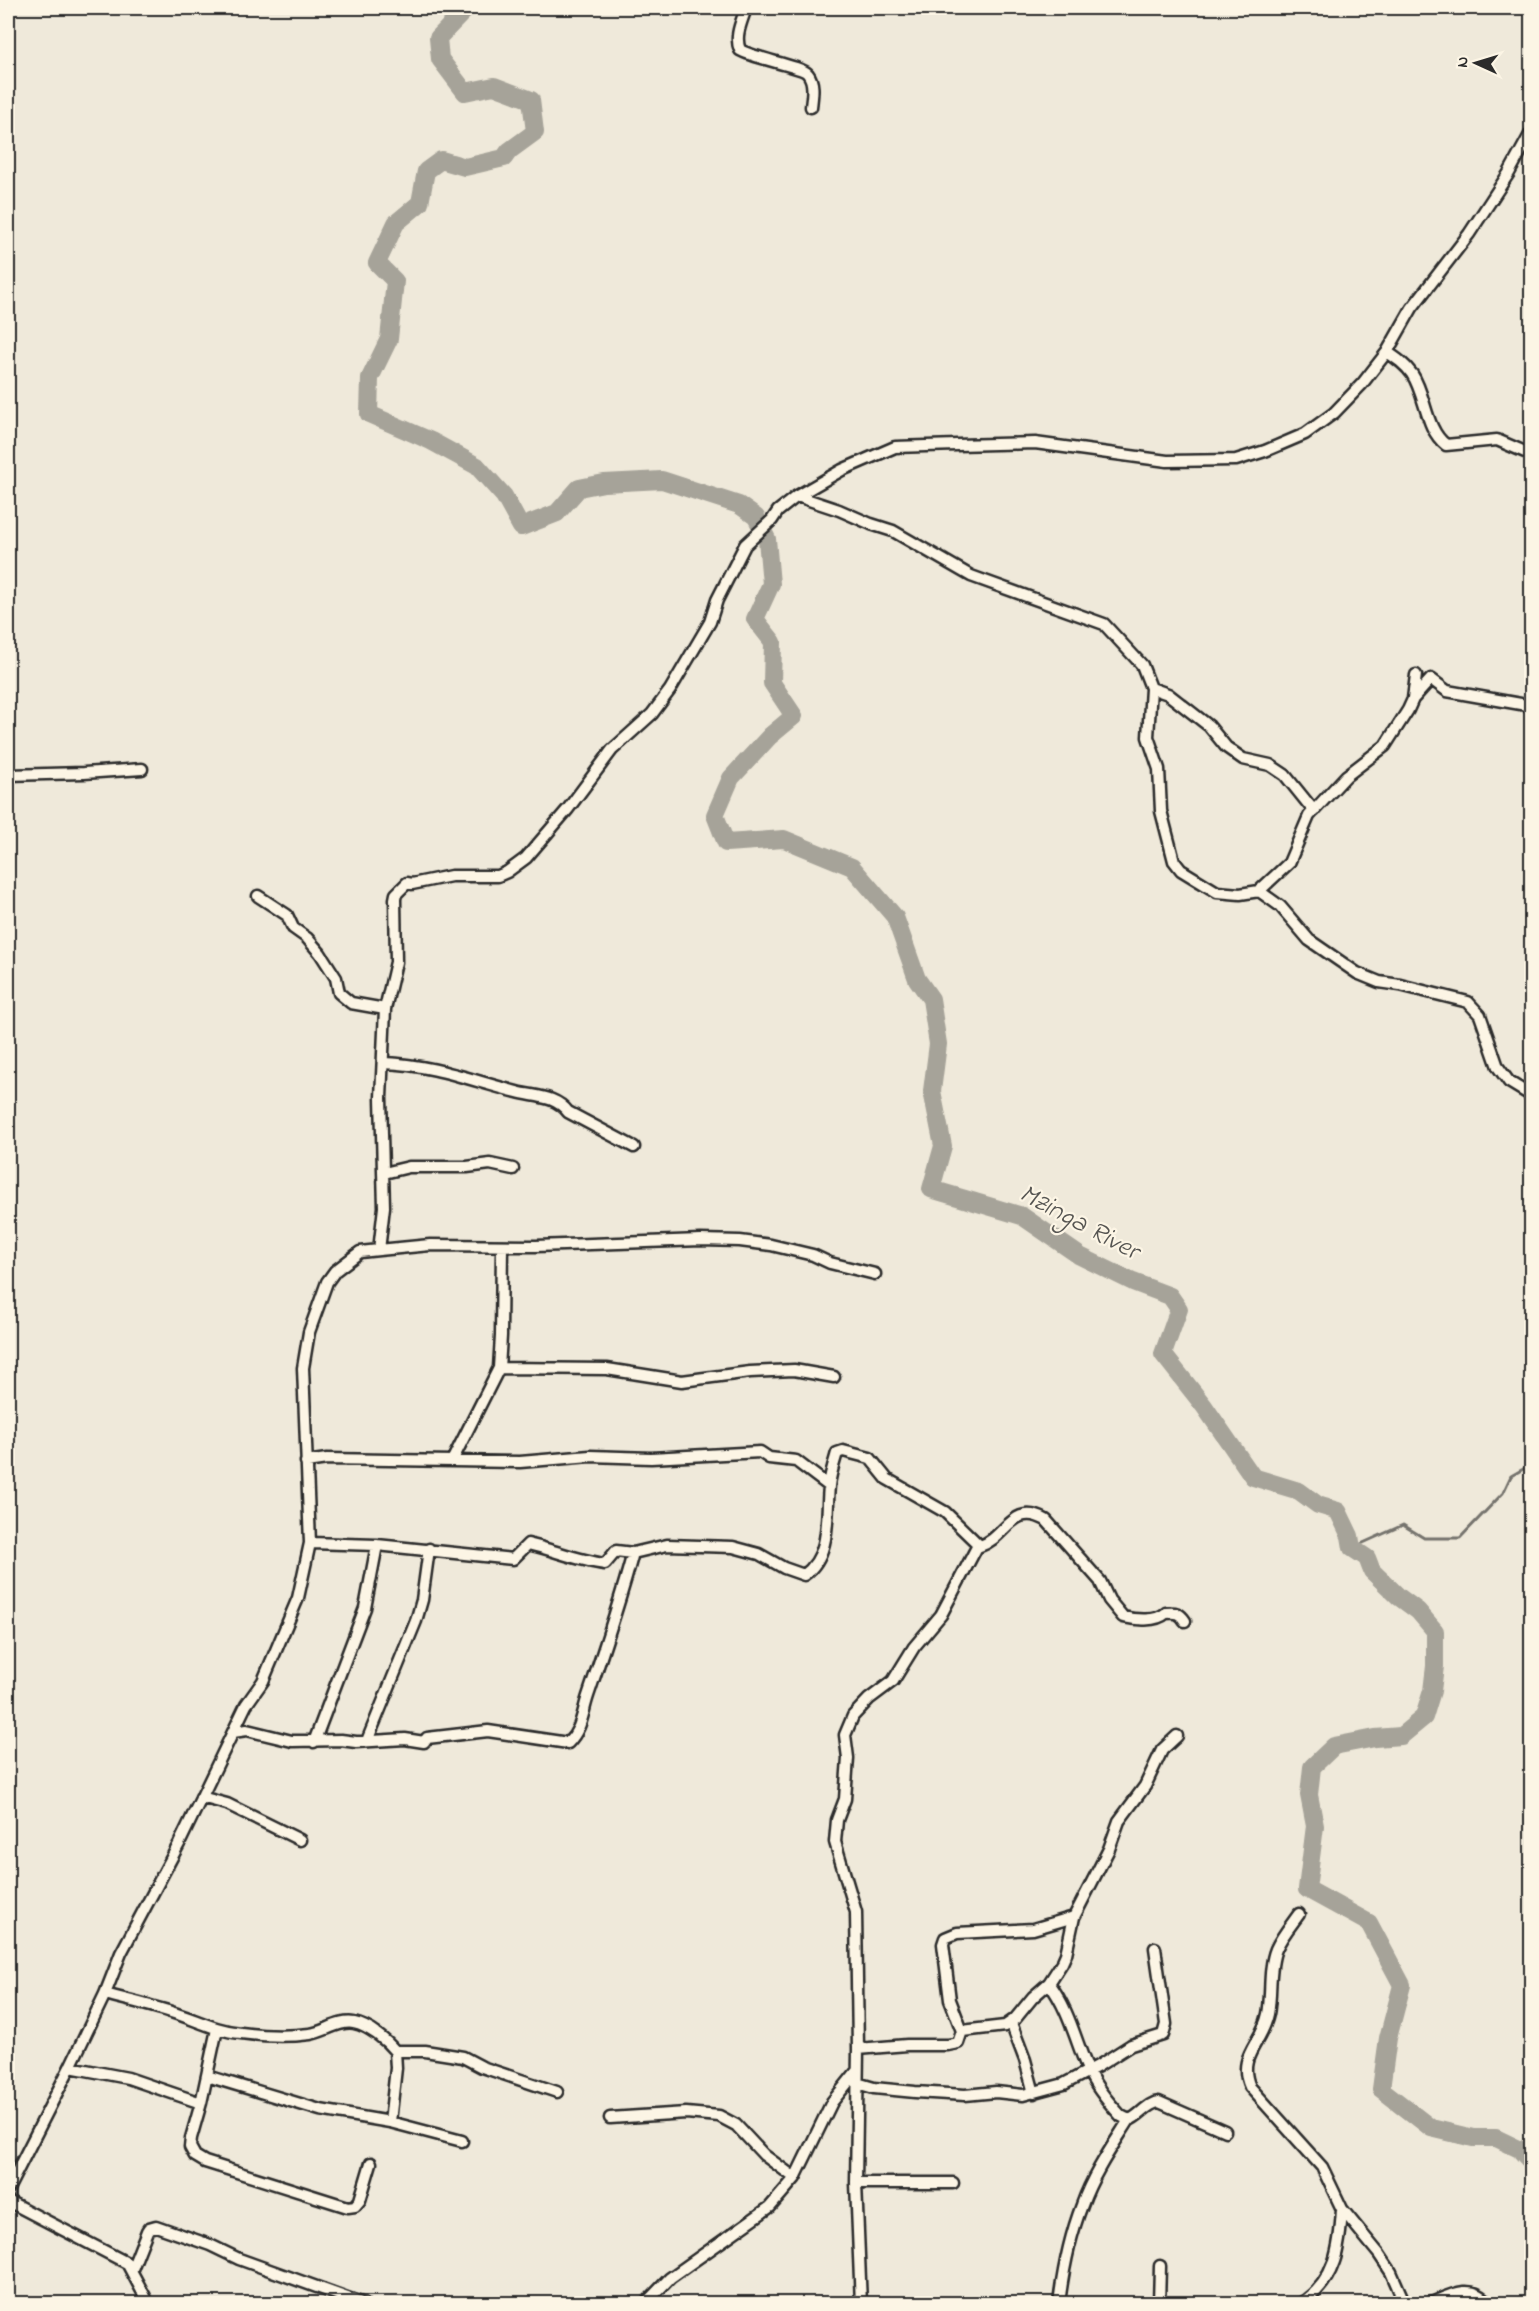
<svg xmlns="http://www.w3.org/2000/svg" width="1539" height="2311" viewBox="0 0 1539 2311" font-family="'Indie Flower',sans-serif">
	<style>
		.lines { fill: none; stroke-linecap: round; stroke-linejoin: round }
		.stream { stroke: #75736d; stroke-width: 3 }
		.river { stroke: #a6a399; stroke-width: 18 }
		.minor-casing { stroke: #2b2b2b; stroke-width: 15 }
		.minor { stroke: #fcf5e5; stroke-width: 10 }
		.labels { text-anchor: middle; stroke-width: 4.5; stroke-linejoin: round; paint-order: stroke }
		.water-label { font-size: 27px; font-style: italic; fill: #565552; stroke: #fcf5e5 }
	</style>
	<rect width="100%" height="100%" fill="#efe9da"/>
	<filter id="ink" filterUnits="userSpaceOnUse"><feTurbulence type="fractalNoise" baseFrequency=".0167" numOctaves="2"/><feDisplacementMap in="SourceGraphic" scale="12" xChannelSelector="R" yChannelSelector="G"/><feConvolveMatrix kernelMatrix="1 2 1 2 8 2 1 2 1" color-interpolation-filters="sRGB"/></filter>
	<g filter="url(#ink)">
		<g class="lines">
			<path class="stream" d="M1352 1548 1403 1525 1424 1538H1460L1503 1493 1511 1476 1532 1464"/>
			<path class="river" d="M467 8 438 38 440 59 465 92 494 86 531 100 535 132 509 151 504 158 465 167 441 160 426 171 420 203 396 223 377 263 395 281 389 339 370 378 369 414 431 441 477 466 504 496 521 527 557 513 579 488 604 483 662 480 739 505 756 517 767 539 771 584 755 619 773 642 772 683 794 716 770 736 731 778 715 815 726 843 784 839 852 867 895 917 917 979 931 999 938 1044 932 1091 943 1146 931 1189 1022 1216 1080 1256 1133 1282 1170 1296 1179 1309 1163 1354 1204 1406 1253 1477 1299 1491 1318 1505 1338 1511 1350 1536 1352 1548 1367 1558 1372 1571 1399 1597 1418 1611 1435 1631V1666L1432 1691 1424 1717 1401 1736 1375 1738 1334 1746 1312 1767 1309 1795 1315 1826 1307 1889 1369 1923 1402 1985 1388 2038 1381 2089 1431 2128 1473 2138H1496L1519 2149 1532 2163"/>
			<g class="minor-casing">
				<path id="minor" d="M746 8C742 21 734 36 740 50 753 58 804 67 808 74 815 83 812 97 811 107
					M1387 352C1396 358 1405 364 1412 374 1426 395 1425 429 1446 445L1497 440 1532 455
					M797 496 839 510 871 524 893 531 971 576 1104 624 1142 665 1151 688 1148 737 1159 769 1161 811 1174 861 1181 870 1217 892 1240 894 1259 891 1280 906 1309 940 1357 973 1379 982 1400 985 1468 1002 1480 1015 1498 1067 1509 1082 1532 1096
					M1151 688 1168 694 1209 726 1226 747 1243 759 1270 765 1285 775 1314 811
					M1413 699 1416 675
					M8 775 84 773 142 769
					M1259 891 1289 863 1309 816 1346 776 1385 746 1408 710 1413 699 1431 679 1447 691 1532 706
					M258 896 287 915 293 928 307 938 320 953 336 978 339 993 351 1003 385 1009
					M384 1063C434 1065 470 1080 517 1092 535 1097 555 1095 568 1112L634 1147
					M384 1173 409 1167H467L490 1164 513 1169
					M379 1250 430 1245 536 1246 701 1240 740 1241 771 1245 813 1255 830 1263 875 1274
					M499 1368 607 1369 682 1381 750 1372 794 1370 834 1377
					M452 1461 499 1368 501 1336 502 1246
					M306 1462 327 1459 520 1462 590 1456 651 1458 760 1452 769 1458 796 1461 829 1486
					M310 1543 377 1545 513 1559 528 1544C554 1550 579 1561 605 1564L616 1551 633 1553 667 1545 733 1547 759 1554 784 1568 804 1575C832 1555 826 1515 829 1486 830 1475 834 1463 837 1453L843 1451 870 1458 887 1479 945 1512 980 1546C1006 1538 1012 1501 1046 1520L1100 1581 1109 1600 1123 1617C1136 1620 1156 1622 1166 1613 1176 1612 1180 1613 1185 1621
					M233 1732 247 1730 292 1741 341 1740 356 1742 405 1739 424 1742 427 1738 488 1731 568 1743C582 1729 582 1714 588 1696 604 1649 620 1601 633 1553
					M367 1741 416 1621 422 1600 429 1549
					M314 1742 365 1608 377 1545
					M201 1797 227 1804 300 1840
					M1299 1914C1291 1925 1281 1937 1276 1949 1268 1969 1272 1994 1268 2014 1262 2044 1236 2056 1250 2087L1322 2167 1342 2209 1379 2254 1391 2272 1405 2304
					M1049 1983C1069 2010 1075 2039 1088 2070 1095 2086 1109 2103 1121 2116L1129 2120C1140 2116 1147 2103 1159 2102L1225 2131
					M105 1994C127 2000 149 2005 171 2012 195 2019 216 2031 241 2033 263 2036 287 2037 310 2034 324 2032 340 2020 354 2023 369 2026 386 2040 395 2051L396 2068 390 2122
					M1011 2023 1025 2060 1034 2093
					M217 2029 201 2103 191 2138 190 2147 195 2156 205 2162 348 2207 355 2206 360 2200 371 2163
					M962 2031 1005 2026 1015 2019 1033 1997 1049 1983 1062 1963 1066 1954 1074 1917
					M858 2049 907 2045H948L958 2043 962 2031 950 2000 943 1944 945 1938 957 1933 1033 1929 1074 1917 1109 1849 1119 1821 1145 1786 1162 1750 1177 1736
					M395 2051H425L463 2057 482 2067 557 2092
					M70 2067 128 2078 201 2103
					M207 2076 320 2110 390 2122 462 2141
					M857 2083 874 2088 915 2092 965 2095 996 2092 1023 2095 1064 2084 1098 2066 1131 2045 1163 2035 1166 2024 1155 1948
					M610 2118 686 2113 719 2116 736 2125 764 2155 795 2178
					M856 2183H953
					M8 2189 70 2067 105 1994 121 1953 179 1844 246 1705 263 1681 298 1598 310 1543 303 1368 309 1332 327 1282 335 1271 360 1252 379 1250 384 1207 381 1098 385 1009 396 962 395 899 396 894 407 883 412 884 451 876H498L507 872 526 858 568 809 612 750 652 714 670 690 710 622 717 600 745 545 772 520 778 511 797 496 842 470 895 447 957 445 1035 443 1167 461 1236 460 1265 451 1305 434 1334 413 1362 384 1387 352 1412 308 1469 234 1509 173 1532 131
					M8 2201 127 2263 149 2304
					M132 2269 147 2231 149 2228 156 2226 210 2245 239 2259 364 2304
					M8 2303 9 2304
					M645 2304 670 2278 770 2207 795 2178 832 2102 857 2071
					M861 2304 856 2183 858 2049 856 1912 835 1842 837 1820 845 1799 848 1758 845 1735 853 1716 869 1699 893 1681 914 1647 941 1615 978 1545
					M1059 2304C1063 2270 1070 2236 1082 2205 1093 2174 1112 2147 1129 2120
					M1159 2304 1160 2266
					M1300 2304C1336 2282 1340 2246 1342 2209
					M1429 2304C1450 2295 1472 2282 1490 2304"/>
			</g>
			<use href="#minor" class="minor"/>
		</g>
	</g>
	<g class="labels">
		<g class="water-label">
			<text transform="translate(1080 1221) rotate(28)" y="9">Mzinga River</text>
		</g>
	</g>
	<rect width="1539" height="2311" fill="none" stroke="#fcf5e5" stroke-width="30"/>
	<rect x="15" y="15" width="1509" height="2281" fill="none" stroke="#2b2b2b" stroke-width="2" filter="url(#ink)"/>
	<g transform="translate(1476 63) rotate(274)" stroke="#fcf5e5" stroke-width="4.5" paint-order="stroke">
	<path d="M0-4.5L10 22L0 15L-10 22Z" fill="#2b2b2b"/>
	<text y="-9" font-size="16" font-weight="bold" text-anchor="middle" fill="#2b2b2b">N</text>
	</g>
</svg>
